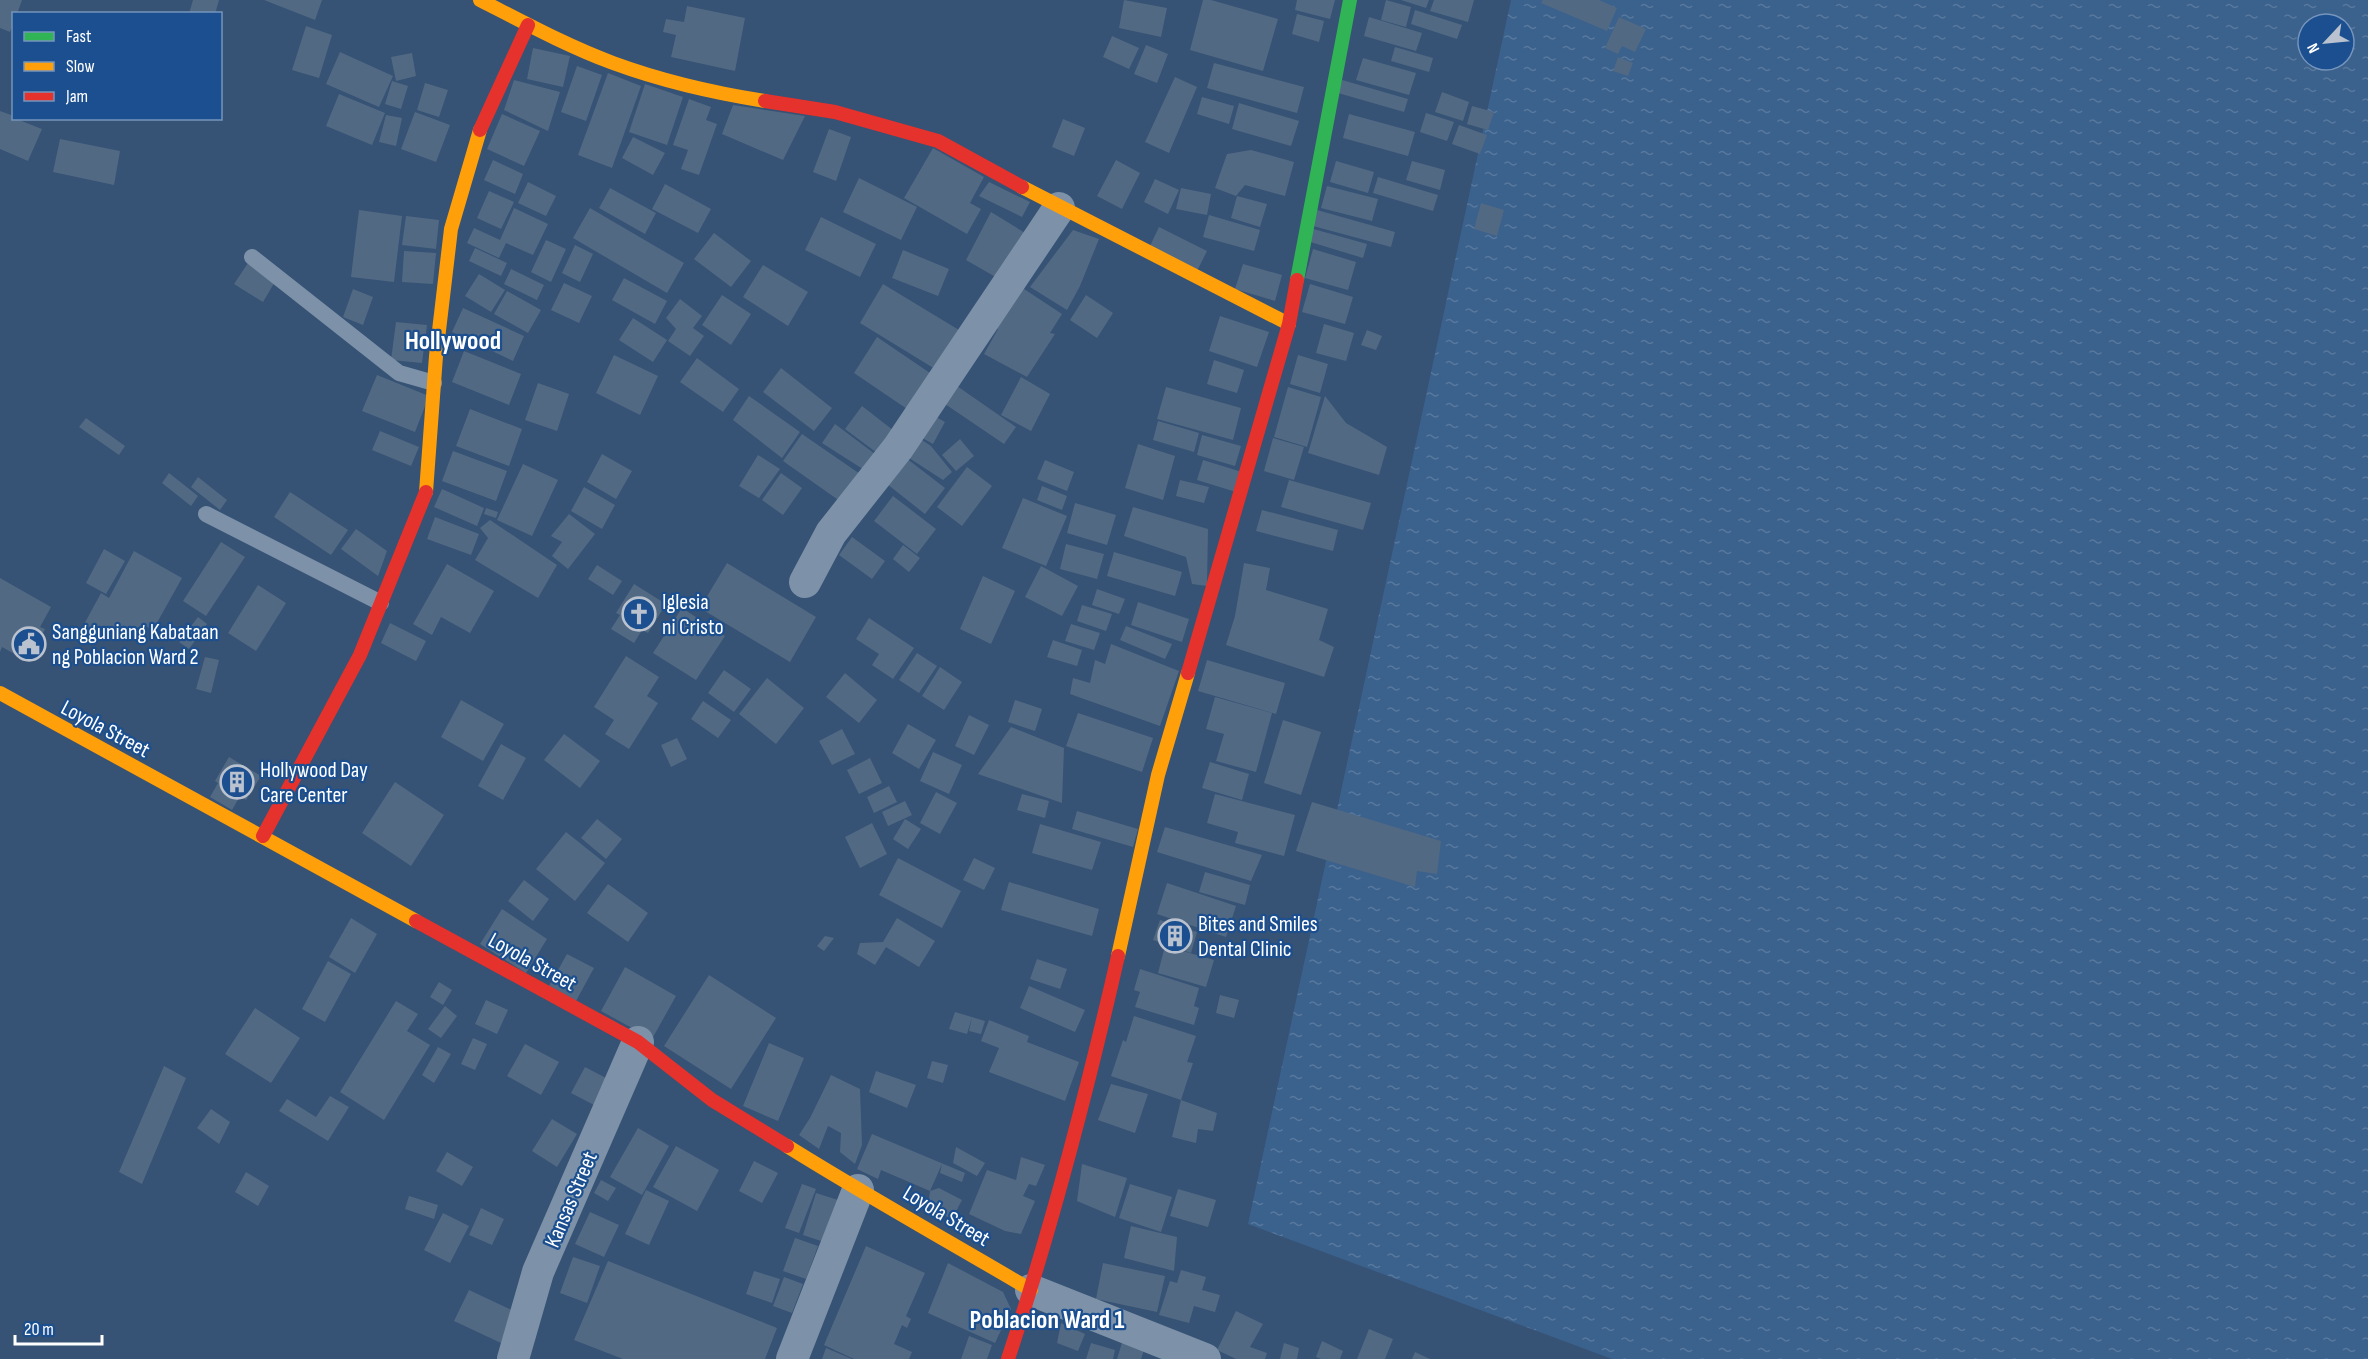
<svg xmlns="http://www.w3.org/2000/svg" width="2368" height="1359" viewBox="0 0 2368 1359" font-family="'Sofia Sans Condensed',sans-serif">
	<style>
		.water { fill: url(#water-ripples); fill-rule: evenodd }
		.building { fill: #526984 }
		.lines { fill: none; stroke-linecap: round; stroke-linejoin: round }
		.lane { stroke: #7d92a8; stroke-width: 16 }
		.street { stroke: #7d92a8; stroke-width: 32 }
		.fast { stroke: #30b455; stroke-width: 14 }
		.slow { stroke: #ff9f0a; stroke-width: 14 }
		.jam { stroke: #e5322d; stroke-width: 14 }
		.labels { text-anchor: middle; stroke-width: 4.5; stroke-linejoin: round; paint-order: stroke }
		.poi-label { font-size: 22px; fill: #fff; stroke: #1b4f8f; text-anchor: start }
		.street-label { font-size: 22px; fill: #fff; stroke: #1b4f8f }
		.quarter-label { font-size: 26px; font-weight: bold; fill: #fff; stroke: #1b4f8f }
	</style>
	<defs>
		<pattern id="water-ripples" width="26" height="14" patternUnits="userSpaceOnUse" patternTransform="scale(1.5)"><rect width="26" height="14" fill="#3b618d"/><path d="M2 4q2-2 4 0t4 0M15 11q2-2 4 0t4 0" fill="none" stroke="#58799e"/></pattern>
	</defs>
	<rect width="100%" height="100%" fill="#365274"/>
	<path class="water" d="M1511 0H2368V1359H1612L1248 1224ZM2308 24H2344V60H2308Z"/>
	<path class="building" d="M0 0H22L17 14H14V22L10 32 0 28Z
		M193 0H219L215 14H189Z
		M264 0H322L315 20Z
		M1124 0 1167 8 1161 37 1119 28Z
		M1203 0H1211L1278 19 1263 71 1190 50Z
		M1297 0H1335L1330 19 1295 10Z
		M1386 0 1411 7 1406 27 1381 20Z
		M1401 0H1429L1426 8Z
		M1434 0H1474L1468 22 1430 11Z
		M1543 0H1599L1617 8 1607 31 1541 3Z
		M687 6 745 18 735 71 671 57 676 35 663 32 666 19 684 22Z
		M1415 10 1462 25 1457 39 1411 24Z
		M1297 14 1324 21 1319 42 1292 34Z
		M1369 17 1422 33 1416 51 1364 36Z
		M1619 17 1646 29 1635 52 1622 46 1618 54 1605 48Z
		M306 26 332 35 319 78 292 70Z
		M1112 36 1139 48 1129 69 1103 57Z
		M1146 45 1168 54 1157 83 1134 74Z
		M1395 47 1433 58 1429 72 1391 61Z
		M533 48 570 56 563 87 527 79Z
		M340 52 393 76 379 107 326 84Z
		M412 53 416 76 396 81 391 57Z
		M1618 57 1633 63 1628 76 1613 71Z
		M1363 58 1416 73 1409 95 1356 80Z
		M1214 63 1304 87 1297 113 1207 88Z
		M577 66 602 75 586 121 561 112Z
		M608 73 641 86 612 168 578 155Z
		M1175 77 1197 87 1169 153 1145 142Z
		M514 80 560 92 548 131 504 110Z
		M1342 80 1408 99 1404 112 1338 93Z
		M392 81 408 86 401 109 385 104Z
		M425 83 448 90 439 117 417 110Z
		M645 84 683 97 667 145 629 132Z
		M1442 92 1469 102 1463 121 1435 112Z
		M339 94 385 113 372 145 326 126Z
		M1202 97 1234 106 1229 124 1197 114Z
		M689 99 711 107 706 120 717 124 699 175 681 169 688 150 673 145Z
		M1239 103 1299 121 1291 146 1232 129Z
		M733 105 805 116 783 160 722 134Z
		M1472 106 1494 112 1488 130 1467 124Z
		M0 111 14 116V118L42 129 28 161 0 149Z
		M415 112 450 125 436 162 401 149Z
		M1426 113 1454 122 1447 141 1420 132Z
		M502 114 540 131 524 166 487 149Z
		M1349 114 1415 132 1408 156 1343 138Z
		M386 115 402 118 396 146 379 142Z
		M1063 119 1085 128 1074 156 1052 147Z
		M1459 125 1487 135 1480 154 1452 144Z
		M829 129 851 137 836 181 813 172Z
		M633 137 665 153 653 175 622 158Z
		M60 139 120 151 114 185 53 172Z
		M933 148 984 177 970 203 981 209 967 234 904 198Z
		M1251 150 1294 162 1285 196 1245 185 1236 196 1215 188 1227 154Z
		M493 160 523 174 515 194 484 180Z
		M1116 160 1140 173 1122 209 1097 196Z
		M1336 161 1374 172 1368 193 1330 182Z
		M1412 161 1445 170 1440 190 1406 180Z
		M1378 177 1438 195 1433 211 1373 193Z
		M859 178 917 207 901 240 843 212Z
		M1155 179 1179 190 1168 214 1144 202Z
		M528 182 556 196 546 216 518 203Z
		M989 182 1030 202 1022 217 979 196Z
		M665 184 711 209 698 233 652 209Z
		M1327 186 1378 199 1372 221 1321 208Z
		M610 188 656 213 645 234 599 208Z
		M1181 188 1211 194 1207 215 1176 209Z
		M489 191 514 202 501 229 477 218Z
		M1237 196 1267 204 1260 227 1231 218Z
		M1481 203 1504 210 1497 236 1474 229Z
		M514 208 548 224 533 255 506 243 499 258 467 243 474 228 500 240Z
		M590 208 684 263 667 293 573 238Z
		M359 210 402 216 394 282 351 277Z
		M1317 210 1395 232 1391 247 1313 226Z
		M991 212 1030 236 999 279 966 260Z
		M1209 215 1260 230 1254 251 1203 237Z
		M406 216 439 220 436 249 402 245Z
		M821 217 876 244 860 277 805 250Z
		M1159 227 1207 251 1197 271 1149 248Z
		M1310 228 1367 244 1363 258 1307 241Z
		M1073 230 1099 239 1080 286 1067 310 1030 287Z
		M714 233 751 261 731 287 694 259Z
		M546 240 566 249 551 282 531 272Z
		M575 245 593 254 580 282 562 273Z
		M475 248 507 263 501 276 469 261Z
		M1313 249 1356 262 1348 290 1305 278Z
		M903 250 949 269 938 296 892 278Z
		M404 251 436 253 433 284 402 282Z
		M248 263 276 280 263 302 234 284Z
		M1243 264 1282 275 1275 301 1235 289Z
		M763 265 808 292 788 326 743 297Z
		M511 269 544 285 537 300 504 284Z
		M479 274 505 290 491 312 465 296Z
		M624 278 667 301 655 324 612 300Z
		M564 283 592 296 579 323 551 310Z
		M883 284 959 330 935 369 860 323Z
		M1310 284 1353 297 1345 324 1302 312Z
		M1021 287 1062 314 1050 333 1055 334 1027 377 984 354 998 329 995 327Z
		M353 289 373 297 363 325 343 317Z
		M507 291 541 310 528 333 494 314Z
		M722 295 751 314 731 345 702 325Z
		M1086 295 1113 313 1097 338 1070 320Z
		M680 299 702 316 693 328 704 336 690 356 668 341 676 329 666 318Z
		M463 308 524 336 513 361 452 332Z
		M1220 316 1269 332 1257 367 1209 351Z
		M633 318 667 340 653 362 619 340Z
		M396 322 427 325 422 363 391 360Z
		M1324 324 1354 333 1346 361 1316 353Z
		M1367 330 1382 336 1376 350 1361 345Z
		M877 337 933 375 910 411 854 373Z
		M464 351 521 374 509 405 452 382Z
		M614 355 658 376 640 415 596 393Z
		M1298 355 1328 364 1320 393 1290 384Z
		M697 358 739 389 723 412 680 382Z
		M1214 360 1244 370 1237 393 1207 384Z
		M781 368 832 408 814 431 763 392Z
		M377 375 429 396 415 432 362 411Z
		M1021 377 1050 394 1031 431 1001 415Z
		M538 383 569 394 557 431 525 420Z
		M957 386 1016 427 1004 444 945 404Z
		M1166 387 1241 408 1233 440 1157 419Z
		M1288 387 1321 397 1307 447 1274 437Z
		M749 396 800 432 782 458 733 420Z
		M1325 396 1346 423 1387 447 1379 475 1308 453Z
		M862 406 898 434 881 456 845 429Z
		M470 409 522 429 509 466 456 446Z
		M929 413 945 422 933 444 917 435Z
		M86 418 125 446 119 455 79 427Z
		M1158 421 1199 433 1194 452 1153 440Z
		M835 424 879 457 869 473 822 443Z
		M380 431 419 447 411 466 372 450Z
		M802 434 863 476 844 504 783 461Z
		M1202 435 1241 446 1235 466 1197 455Z
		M916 436 931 446 952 472 943 480 903 454Z
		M1273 438 1304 447 1294 480 1264 471Z
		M960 439 974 456 956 471 942 455Z
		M1138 444 1175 456 1163 500 1125 488Z
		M453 451 507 471 496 501 442 481Z
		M602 454 632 471 616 499 587 482Z
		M758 455 780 469 759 498 739 486Z
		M906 458 945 488 925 514 887 484Z
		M1045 460 1074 472 1067 491 1037 479Z
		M1203 460 1242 472 1236 492 1197 480Z
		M523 464 558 480 532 536 497 520Z
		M967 467 992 486 962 526 937 507Z
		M169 473 198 496 191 506 162 483Z
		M781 473 802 488 783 515 762 500Z
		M198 477 227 500 220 510 191 487Z
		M1180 480 1209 487 1204 503 1176 496Z
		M1289 480 1371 503 1363 530 1281 507Z
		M1042 486 1067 496 1062 510 1037 500Z
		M584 487 615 505 602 529 571 511Z
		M442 489 484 508 477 526 434 507Z
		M290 492 348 530 331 555 274 517Z
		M893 496 936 529 917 554 874 521Z
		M1023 498 1067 516 1046 566 1002 548Z
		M1075 503 1116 515 1107 545 1067 533Z
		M1133 507 1208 529 1207 586 1192 584 1186 557 1124 536Z
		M486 508 498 512 496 518 484 514Z
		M1262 510 1338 530 1333 551 1256 531Z
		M569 514 595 534 568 569 552 556 562 542 551 536Z
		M435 517 479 534 471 555 427 539Z
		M490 520 557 565 538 598 475 560 488 538 480 528Z
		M356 529 387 551 378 576 341 549Z
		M852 537 885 561 872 579 839 555Z
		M221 542 245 557 206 616 183 601Z
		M1066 544 1104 554 1097 579 1060 569Z
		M903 545 920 558 909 572 893 559Z
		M104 549 125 561 106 594 86 583Z
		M134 551 182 578 153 630 144 625 135 641 108 626 101 638 82 628 101 593 109 598Z
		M1114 552 1182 572 1175 596 1107 576Z
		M727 563 816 617 790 662 700 608Z
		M1244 563 1270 568 1266 590 1328 609 1319 640 1334 647 1324 677 1226 645 1235 616Z
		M447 564 494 591 470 633 441 617 432 635 413 624Z
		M597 565 622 581 613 595 588 579Z
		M1041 566 1078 586 1062 616 1025 597Z
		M983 576 1015 591 991 644 960 629Z
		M0 578 51 607 40 627 45 629 27 661 2 647 0 652Z
		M634 584 666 604 648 633 642 630 634 643 611 629 620 615 616 613Z
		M258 585 286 603 256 651 228 633Z
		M1097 589 1125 599 1119 614 1092 605Z
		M1138 602 1189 619 1182 642 1131 625Z
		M1082 605 1112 614 1106 631 1077 621Z
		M682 608 725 636 696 680 653 653Z
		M198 617 207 624 189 649 179 642Z
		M869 618 914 648 893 679 872 665 879 654 856 639Z
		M390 623 426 641 416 661 381 643Z
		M1071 624 1100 633 1094 650 1065 641Z
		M1126 626 1172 644 1165 659 1120 640Z
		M1053 640 1082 650 1077 666 1047 657Z
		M1111 644 1179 671 1160 726 1070 694 1073 678 1090 683 1095 660 1105 664Z
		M917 653 937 666 919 693 899 680Z
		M626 656 659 677 647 696 658 703 629 749 605 734 614 720 594 707Z
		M205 657 219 660 211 693 196 689Z
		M1207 660 1285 683 1276 714 1198 691Z
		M940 667 962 682 944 710 922 696Z
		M724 670 751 689 734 712 708 693Z
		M845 673 877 700 859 723 826 697Z
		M767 678 804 708 776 744 739 714Z
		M1215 697 1272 713 1256 772 1216 761 1224 734 1206 729Z
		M461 700 504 724 483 761 441 737Z
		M1015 700 1042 709 1035 731 1008 722Z
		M703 701 731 720 718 738 691 719Z
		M1078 713 1153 738 1142 772 1066 746Z
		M969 715 989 725 974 755 955 746Z
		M1283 720 1321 732 1301 795 1264 783Z
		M908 724 936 740 919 769 892 753Z
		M1011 727 1064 748 1062 803 978 774Z
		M842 729 855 754 832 765 819 741Z
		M564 734 600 761 580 788 544 760Z
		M677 738 687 759 671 767 661 745Z
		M501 744 526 758 503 800 478 786Z
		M933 752 962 765 949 794 920 781Z
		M229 757 261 776 246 800 240 796 232 810 210 797 218 783 215 781Z
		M870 758 882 783 859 794 847 770Z
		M1210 762 1249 774 1242 800 1202 788Z
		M395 782 444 815 411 866 362 833Z
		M889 786 897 802 874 813 867 797Z
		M936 792 957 803 940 834 920 823Z
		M1022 794 1049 801 1045 818 1017 810Z
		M1215 794 1295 815 1284 856 1235 843 1238 832 1207 823Z
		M905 801 912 815 888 826 882 812Z
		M1312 802 1441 841 1437 874 1417 871 1415 887 1296 851Z
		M1077 811 1138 829 1133 847 1072 829Z
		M597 819 622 839 606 859 581 838Z
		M905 819 921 829 908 849 893 839Z
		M872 823 887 854 860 868 845 837Z
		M1040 824 1101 842 1092 870 1032 853Z
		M1165 827 1262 855 1251 881 1157 852Z
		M566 832 605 863 575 901 536 869Z
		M898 858 961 891 942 928 879 895Z
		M974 858 995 868 984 890 963 880Z
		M1205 872 1250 885 1245 905 1199 892Z
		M524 880 549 899 533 921 508 901Z
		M1009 882 1099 909 1092 936 1001 910Z
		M1167 883 1236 906 1226 937 1157 914Z
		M608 884 648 913 628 942 587 913Z
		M502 909 547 939 526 973 480 944Z
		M351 918 377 934 355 973 329 957Z
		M897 918 935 941 919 967 886 947 875 965 857 954 860 943 883 942Z
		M1160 920 1197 932 1191 953 1153 940Z
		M825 936 834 938 824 951 817 946Z
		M1165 946 1214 960 1206 987 1158 973Z
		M567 954 594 968 576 1001 549 986Z
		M1037 959 1067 969 1060 989 1030 979Z
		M328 961 351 974 325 1022 302 1009Z
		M625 967 676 996 652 1039 601 1011Z
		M1140 969 1199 988 1194 1006 1199 1008 1194 1025 1135 1007 1140 992 1134 990Z
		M709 975 776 1018 731 1089 664 1046Z
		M439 982 452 990 443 1005 430 997Z
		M1029 986 1085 1010 1075 1032 1020 1008Z
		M1220 995 1239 1000 1234 1018 1216 1013Z
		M486 1000 508 1010 497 1034 475 1024Z
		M396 1001 418 1014 407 1031 430 1045 384 1120 340 1092Z
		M445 1006 457 1016 441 1038 428 1029Z
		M255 1008 300 1038 271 1083 225 1054Z
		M955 1012 985 1021 981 1034 969 1031 972 1017 967 1034 949 1029Z
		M1134 1016 1196 1036 1187 1062 1193 1063 1181 1100 1111 1076 1123 1040 1126 1042Z
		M989 1020 1029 1036 1027 1042 1079 1062 1065 1101 989 1072 999 1048 981 1041Z
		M473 1038 487 1044 475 1070 461 1064Z
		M769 1043 804 1058 778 1121 743 1106Z
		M525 1044 559 1062 541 1095 507 1076Z
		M438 1047 451 1054 434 1083 422 1075Z
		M932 1061 948 1065 943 1083 927 1078Z
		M164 1066 186 1078 142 1184 119 1172Z
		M585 1067 608 1079 594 1105 571 1093Z
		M876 1071 916 1085 907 1108 869 1092Z
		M831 1075 860 1089 862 1145 855 1164 840 1152 841 1133 828 1126 819 1149 799 1135 810 1118Z
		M1111 1084 1148 1094 1135 1133 1098 1120Z
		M330 1096 349 1107 328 1141 279 1111 287 1099 316 1117Z
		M1181 1100 1217 1113 1213 1131 1198 1129 1196 1143 1172 1137Z
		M211 1109 230 1122 219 1144 197 1128Z
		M552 1119 577 1134 557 1167 532 1151Z
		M638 1128 669 1146 642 1195 610 1177Z
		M872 1134 965 1173 962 1182 940 1173 942 1164 930 1191 881 1170 878 1179 857 1169Z
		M676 1146 719 1170 697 1211 653 1187Z
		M956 1147 985 1163 977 1176 953 1163Z
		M447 1152 473 1167 462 1186 436 1171Z
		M1021 1157 1045 1165 1036 1186 1029 1184 1023 1196 1035 1201 1021 1234 1005 1231 969 1214 987 1170 1016 1180Z
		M754 1161 778 1173 762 1203 739 1191Z
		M1082 1164 1127 1178 1115 1217 1077 1201Z
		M246 1172 269 1186 258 1206 235 1192Z
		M601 1180 616 1188 608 1201 594 1193Z
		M802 1184 816 1189 799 1233 785 1228Z
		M1130 1184 1172 1197 1161 1232 1119 1218Z
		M939 1188 962 1200 952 1219 928 1207 930 1191Z
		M1178 1189 1216 1200 1208 1227 1170 1216Z
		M646 1190 669 1201 649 1245 625 1234Z
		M816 1193 838 1200 824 1242 803 1235Z
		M409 1196 438 1205 434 1219 405 1209Z
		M481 1208 504 1219 492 1245 469 1235Z
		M590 1212 619 1225 604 1257 575 1244Z
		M443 1213 469 1226 450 1263 424 1250Z
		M1131 1226 1177 1237 1174 1271 1124 1258Z
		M795 1238 818 1246 806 1279 783 1271Z
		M866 1246 925 1273 906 1316 911 1319 907 1328 902 1325 894 1344 912 1352 909 1359H854L824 1345Z
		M573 1257 600 1266 587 1303 560 1293Z
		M608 1261 777 1328 765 1359H623L574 1340Z
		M948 1263 1003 1292 1011 1309 995 1343 928 1313Z
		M1103 1263 1165 1276 1157 1312 1096 1299Z
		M1181 1270 1206 1277 1202 1290 1220 1295 1215 1312 1194 1306 1189 1323 1159 1315 1170 1281 1177 1283Z
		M754 1271 780 1279 772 1303 746 1294Z
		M784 1277 803 1284 792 1313 773 1306Z
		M469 1290 516 1312 501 1343 454 1321Z
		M1236 1311 1263 1324 1250 1347 1267 1353 1265 1359H1236L1217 1350Z
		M1061 1323 1085 1334 1078 1351 1057 1343Z
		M1369 1329 1393 1339 1385 1359H1357Z
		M969 1336 992 1345 987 1359H961Z
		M1124 1336 1146 1344 1141 1359H1117Z
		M1322 1341 1343 1351 1340 1359H1321L1316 1357Z
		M1091 1343 1115 1350 1113 1359H1086Z
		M1284 1343 1299 1348 1297 1359H1280Z
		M826 1348 852 1359H822Z
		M1415 1352 1430 1359H1412Z"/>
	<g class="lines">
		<path class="lane" d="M252 257 399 373 434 383
			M206 514 381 603"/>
		<path class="street" d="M805 582 831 533 898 448 1059 208
			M1031 1290 1205 1359
			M513 1359 538 1272 638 1042
			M792 1359 858 1190"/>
		<path class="fast" d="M1297 280 1350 0"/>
		<path class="slow" d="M480 0C523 22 567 46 613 63 662 81 714 93 765 101
			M1022 187 1289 324
			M426 492 436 356 451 229 480 130
			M0 693 416 921
			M1118 956 1158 775 1188 673
			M787 1146C867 1196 950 1242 1031 1290"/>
		<path class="jam" d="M765 101 835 112 938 141 1022 187
			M480 130 528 25
			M1188 673 1289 324 1297 280
			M263 836 360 655 426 492
			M416 921 638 1042 712 1100 787 1146
			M1008 1359C1052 1227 1087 1092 1118 956"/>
	</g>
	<defs>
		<g id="church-ring" transform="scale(1.725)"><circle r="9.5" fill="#1b4f8f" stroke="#b9c2ce" stroke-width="1.5"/><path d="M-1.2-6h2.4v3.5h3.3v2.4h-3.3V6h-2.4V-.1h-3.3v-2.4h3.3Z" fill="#b9c2ce"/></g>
		<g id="civic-ring" transform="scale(1.725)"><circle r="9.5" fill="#1b4f8f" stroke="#b9c2ce" stroke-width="1.5"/><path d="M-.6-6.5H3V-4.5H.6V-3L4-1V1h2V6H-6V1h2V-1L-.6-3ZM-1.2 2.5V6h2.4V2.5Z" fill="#b9c2ce"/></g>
		<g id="building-ring" transform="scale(1.725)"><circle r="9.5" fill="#1b4f8f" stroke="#b9c2ce" stroke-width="1.5"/><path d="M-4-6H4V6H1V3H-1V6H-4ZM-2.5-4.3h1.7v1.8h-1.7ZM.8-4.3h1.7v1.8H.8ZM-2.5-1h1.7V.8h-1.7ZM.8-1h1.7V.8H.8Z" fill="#b9c2ce"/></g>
	</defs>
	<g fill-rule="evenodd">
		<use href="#church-ring" x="639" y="614"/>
		<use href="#civic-ring" x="29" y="644"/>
		<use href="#building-ring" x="237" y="782"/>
		<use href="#building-ring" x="1175" y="936"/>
	</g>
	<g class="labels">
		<g class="poi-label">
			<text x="662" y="609">Iglesia<tspan x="662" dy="25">ni Cristo</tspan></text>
			<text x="52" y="639">Sangguniang Kabataan<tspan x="52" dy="25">ng Poblacion Ward 2</tspan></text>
			<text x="260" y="777">Hollywood Day<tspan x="260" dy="25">Care Center</tspan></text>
			<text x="1198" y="931">Bites and Smiles<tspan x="1198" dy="25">Dental Clinic</tspan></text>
		</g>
		<g class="street-label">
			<text transform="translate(106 728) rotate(28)" y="8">Loyola Street</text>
			<text transform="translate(533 961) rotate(29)" y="8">Loyola Street</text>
			<text transform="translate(570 1199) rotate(-67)" y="8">Kansas Street</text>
			<text transform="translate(947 1215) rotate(31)" y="8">Loyola Street</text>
		</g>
		<g class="quarter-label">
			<text x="453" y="349">Hollywood</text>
			<text x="1047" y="1328">Poblacion Ward 1</text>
		</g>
	</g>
	<rect x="12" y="12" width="210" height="108" fill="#1b4f8f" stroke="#7695bc" stroke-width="1.5"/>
	<rect x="24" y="32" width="30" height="9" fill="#30b455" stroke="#7695bc" stroke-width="1.5"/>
	<text x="66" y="42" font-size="18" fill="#ffffff">Fast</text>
	<rect x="24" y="62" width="30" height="9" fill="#ff9f0a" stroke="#7695bc" stroke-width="1.5"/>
	<text x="66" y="72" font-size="18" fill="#ffffff">Slow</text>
	<rect x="24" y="92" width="30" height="9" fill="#e5322d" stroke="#7695bc" stroke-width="1.5"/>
	<text x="66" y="102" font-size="18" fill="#ffffff">Jam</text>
	<g transform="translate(2326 42) rotate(244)"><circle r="28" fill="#1b4f8f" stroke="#7695bc" stroke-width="1.5"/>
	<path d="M0-4.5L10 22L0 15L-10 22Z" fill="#b9c2ce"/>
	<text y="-9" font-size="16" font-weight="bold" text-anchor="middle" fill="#ffffff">N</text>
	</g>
	<path d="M15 1335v9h87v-9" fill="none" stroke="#ffffff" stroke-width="3"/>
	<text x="24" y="1335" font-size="18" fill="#ffffff" stroke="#1b4f8f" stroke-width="4.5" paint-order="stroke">20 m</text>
</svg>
